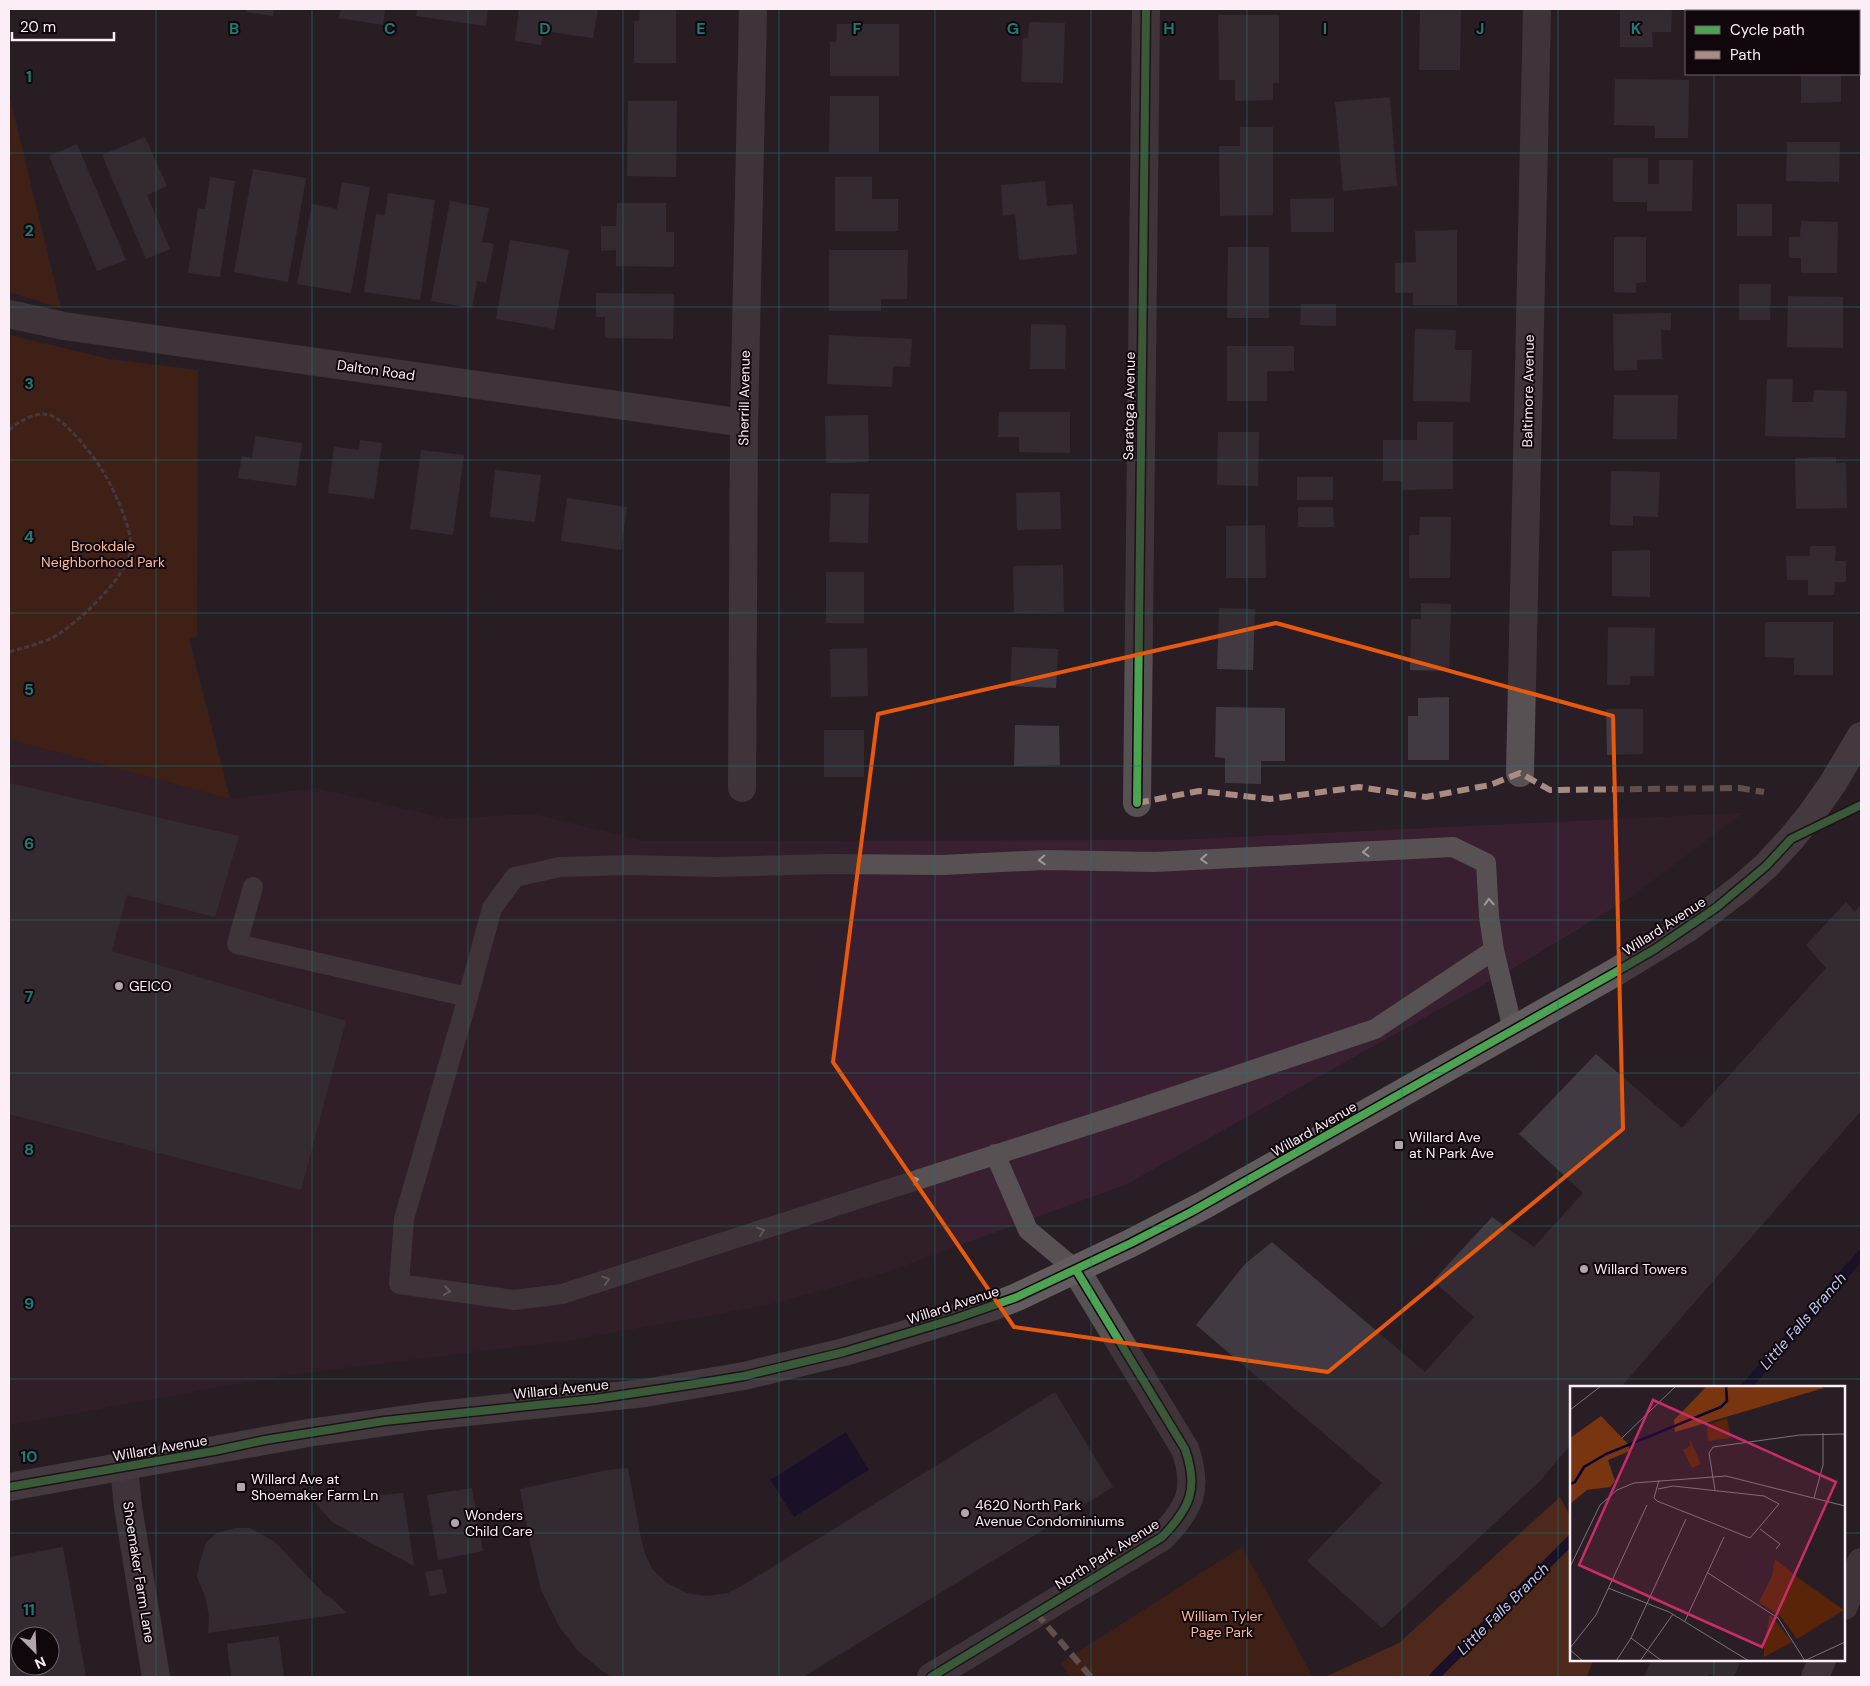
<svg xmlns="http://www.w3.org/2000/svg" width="1870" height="1686" viewBox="0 0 1870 1686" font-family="'DM Sans',sans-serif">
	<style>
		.built { fill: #382030 }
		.green { fill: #592408 }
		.forest { fill: #793510 }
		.water { fill: #080330 }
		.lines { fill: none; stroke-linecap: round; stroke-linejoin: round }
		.stream { stroke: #080330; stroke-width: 10 }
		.building { fill: #423a42; fill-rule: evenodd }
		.path { stroke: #625c5f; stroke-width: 3; stroke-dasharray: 5 2.5; stroke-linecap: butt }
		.lane { stroke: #575153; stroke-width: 20 }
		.street { stroke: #575153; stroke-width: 28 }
		.secondary { stroke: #635c5e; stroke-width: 28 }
		.quiet { stroke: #a88b81; stroke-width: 6; stroke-dasharray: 12 6; stroke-linecap: butt }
		.cycleway-casing { stroke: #10070d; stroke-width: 11 }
		.cycleway { stroke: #4ca352; stroke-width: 8 }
		.oneway { stroke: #a1989d }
		.marked { fill: none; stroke: #e8590c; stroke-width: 4; stroke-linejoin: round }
		.grid { fill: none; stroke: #1b7c75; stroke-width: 1; stroke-opacity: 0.55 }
		.poi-dot { fill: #b2a5ae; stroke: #10070d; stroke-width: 2 }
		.labels { text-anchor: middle; stroke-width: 4; stroke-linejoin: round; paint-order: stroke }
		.street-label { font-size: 14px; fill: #fceef7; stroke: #10070d }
		.park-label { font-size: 14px; fill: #fdba9c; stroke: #10070d }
		.poi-label { font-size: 14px; fill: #fceef7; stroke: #10070d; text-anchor: start }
		.water-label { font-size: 15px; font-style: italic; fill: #bec8f2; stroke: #10070d }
		.inset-river { fill: none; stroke: #080330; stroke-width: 2.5 }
		.inset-road { fill: none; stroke: #7d7179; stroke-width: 1 }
		.view { fill: #c82d6b; fill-opacity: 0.15; stroke: #c82d6b; stroke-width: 2.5 }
		.inset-edge { fill: none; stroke: #fceef7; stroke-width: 2.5 }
		.grid-label { font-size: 16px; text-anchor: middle; font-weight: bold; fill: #1b7c75; stroke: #10070d; stroke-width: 4; stroke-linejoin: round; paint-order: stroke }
	</style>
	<rect width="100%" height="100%" fill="#291e25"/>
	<path class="built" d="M9 739 230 799 315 788 448 819 533 814 644 841 1174 840 1743 813 1631 897 1517 966 1127 1184 884 1273 768 1305 571 1340 281 1376 9 1425Z"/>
	<path class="green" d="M9 94 61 308 9 292Z
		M9 335 109 359 198 370 197 636 189 639 230 799 9 739Z
		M1242 1547 1313 1677H1070L1061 1663Z"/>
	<path class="forest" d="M1560 1497 1571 1518V1660H1593L1587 1677H1325L1399 1643Z"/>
	<path class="water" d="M846 1432 869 1470 794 1517 770 1480Z"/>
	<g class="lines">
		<path class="stream" d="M1746 1387 1861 1255
			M1434 1677 1571 1540"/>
	</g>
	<path class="building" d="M247 9H274L273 16 246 12Z
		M341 9H385L383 25 339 18Z
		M417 9H488L486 26 416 16Z
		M519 9H598L593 38 543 31 541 45 515 41Z
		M640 9H676V63H634V21H639Z
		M1420 9H1461L1460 70H1419Z
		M1620 9H1672L1671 32H1652L1653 47H1620Z
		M1802 9H1842V11H1802Z
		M1218 15H1279V83H1273V100L1235 101V80H1219Z
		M1029 22 1065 23 1063 83 1021 82 1023 38H1028Z
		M837 24H899V76H830V42H836Z
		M1801 74H1841V102L1801 103Z
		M1615 79 1689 80 1688 138H1655V126L1614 125Z
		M830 96H879V152H829Z
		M1390 97 1397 186 1343 191 1335 102Z
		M628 101H677L676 177 627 176Z
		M1240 127H1273V215L1220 216 1219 146H1240Z
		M145 137 167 186 147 195 170 249 146 259 102 155Z
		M1787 142H1840L1839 182 1786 181Z
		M77 144 126 260 97 271 49 156Z
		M1613 158H1648V184H1659V160H1693L1692 211H1647V202H1613Z
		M253 169 306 178 288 282 234 272Z
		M210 177 235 181 220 277 188 273 198 208 205 209Z
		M835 177H872V199H898V231H835Z
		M1045 181 1047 206 1073 204 1077 254 1019 260 1015 214 1003 216 1001 185Z
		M342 182 370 187 351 293 297 284 312 204 337 209Z
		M388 193 435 200 420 300 364 292 376 214 385 215Z
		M1334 198V232H1291L1290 199Z
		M450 201 489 208 482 242 494 244 486 283 477 281 472 308 431 301Z
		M617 203H666V232H674V267L616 266V250L601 251V226H616Z
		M1737 204H1772V236H1737Z
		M1801 221 1838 222 1837 273H1801V258H1789V237H1800Z
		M1457 230V305H1413V293H1395V263L1416 262 1415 231Z
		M1614 237H1646V282L1636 283V293L1614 292Z
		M510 240 569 250 554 329 496 319Z
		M1228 247H1269V318H1227Z
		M829 250H908L907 299H881V311H829Z
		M1739 284H1771L1770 320H1739Z
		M596 293 674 294 673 339 605 338V317H596Z
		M1788 296 1843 297V348L1787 347Z
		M1301 304H1336V326L1300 325Z
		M1671 313V330H1661L1662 359 1637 360V370L1614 371 1613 314Z
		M1031 324 1066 325 1065 369H1030Z
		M1415 329 1456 330 1455 350H1472L1470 402 1413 401Z
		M829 335 912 339 910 367 893 366 892 387 827 384Z
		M1227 346H1294V371H1267V401H1227Z
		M1767 379H1793L1792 402H1813L1814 390 1847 391 1845 438 1765 436Z
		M1614 395H1678L1677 439H1613Z
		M999 412H1070V453L1019 452V437H998Z
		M868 415 869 462 826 463 825 416Z
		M1417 422H1453V489L1402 490V481H1383V440H1417Z
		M1218 432H1259L1258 486 1217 485Z
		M255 436 302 443 296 486 238 478 242 456 252 458Z
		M360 440 382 443 374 499 328 493 334 447 359 450Z
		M421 450 464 455 453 535 410 529Z
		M1836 457V463H1846L1847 508 1796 509 1795 458Z
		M495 470 541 475 535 522 490 517Z
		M1611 471 1660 472 1658 517 1633 516V526L1610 525Z
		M1297 477H1333V500H1297Z
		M1060 492 1061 529 1017 530 1016 493Z
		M831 493 869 494 868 543 829 542Z
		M567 498 627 507 621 550 561 541Z
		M1298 507H1333L1334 527H1298Z
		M1420 517H1451L1450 578H1409V535H1419Z
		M1265 525 1266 578H1226V526Z
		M1810 546H1836L1835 561H1846V582H1835L1834 595H1808V580H1787L1786 556H1810Z
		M1650 550V597L1612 596V551Z
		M1063 565 1064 612 1014 613 1013 566Z
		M826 572H864V623H826Z
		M1421 603 1451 604 1449 671 1410 670 1411 619H1421Z
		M1219 608 1255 609 1253 670 1217 669Z
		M1765 622H1833V675H1794V658L1765 657Z
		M1608 627 1655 628 1654 676H1630V685H1607Z
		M1012 647 1058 649 1056 688 1010 686Z
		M867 648 868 696 831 697 830 649Z
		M1449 697V760H1408V716H1418V698Z
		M1216 707 1285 708V761H1261V784L1225 783V758L1215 757Z
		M1606 709H1643V754L1607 755Z
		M1015 725 1059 726 1060 765 1014 766Z
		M824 730H864V777H824Z
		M9 783 239 836 215 917 127 895 112 951 346 1021 301 1190 9 1114Z
		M1846 902 1855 912 1861 904V1111L1621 1387H1571V1444L1541 1480 1382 1628 1307 1561 1382 1483 1196 1325 1245 1264 1272 1242 1425 1372 1474 1317 1433 1281 1492 1217 1534 1247 1583 1193 1519 1134 1596 1054 1682 1128 1826 968 1806 945Z
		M1055 1392 1113 1487 803 1677H611L601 1670 577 1650 559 1626 541 1590 529 1538 520 1489 607 1470 628 1468 641 1538 645 1554 653 1570 667 1583 687 1593 707 1596 728 1593 745 1584Z
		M472 1488 483 1551 438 1560 427 1495Z
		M403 1493 414 1566 332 1522 314 1501Z
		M235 1528H250L275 1542 324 1594 331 1598 347 1613 208 1633 209 1617 206 1599 197 1577 199 1565 206 1542 217 1533Z
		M63 1547 86 1677H9V1557ZM20 1636H50V1666H20Z
		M442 1569 447 1593 430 1596 425 1572Z
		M279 1636 284 1677H231L227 1644Z
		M1651 1660H1741L1734 1677H1717L1709 1674 1708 1677H1644Z"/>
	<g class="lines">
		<path class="path" d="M9 430C20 421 35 411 50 415 65 420 94 456 102 470 113 487 132 528 131 548 129 576 76 625 52 638 39 644 23 648 9 652"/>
		<path class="lane" d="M253 887 237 944 468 997
			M1494 950 1375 1029 1116 1116 562 1294 514 1300 399 1284 404 1219 468 997 492 908 515 877 560 867 628 865 717 867 829 864 943 865 1045 860 1155 862 1453 847 1486 863 1489 916 1494 950 1513 1030
			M995 1154 1028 1230 1076 1270"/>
		<path class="street" d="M9 314 64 326 744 423
			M1520 773 1537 9
			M742 788 744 423 753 9
			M1137 803 1146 9
			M124 1467 128 1507 156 1677
			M1844 1606 1861 1562
			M931 1677 1162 1537C1190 1508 1199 1489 1185 1449L1076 1270
			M1815 1677 1822 1660"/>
		<path class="secondary" d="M9 1487 308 1433 429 1416 645 1393 744 1376 844 1352 893 1338 992 1307 1017 1297 1131 1243 1206 1204 1614 973 1688 928 1741 888 1766 866 1791 839 1812 813 1833 783 1861 736"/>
		<path class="quiet" d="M1137 803 1199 791 1270 799 1359 787 1426 797 1490 785 1520 773 1550 790 1739 788 1764 792
			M1036 1613 1091 1677"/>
		<g class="cycleway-casing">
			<path id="cycleway" d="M1137 803 1146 9
				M9 1487 214 1451 265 1440 384 1421 595 1399 695 1384 744 1376 844 1352 954 1319 1017 1297 1131 1243 1191 1212 1614 973 1655 949 1717 907 1766 866 1791 839 1861 805
				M931 1677 1162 1537C1190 1508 1199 1489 1185 1449L1076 1270"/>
		</g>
		<use href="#cycleway" class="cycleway"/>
	</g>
	<defs><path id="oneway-chevron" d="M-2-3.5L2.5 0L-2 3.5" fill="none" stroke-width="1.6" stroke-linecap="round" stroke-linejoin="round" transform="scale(1.25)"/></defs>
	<g class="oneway">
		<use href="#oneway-chevron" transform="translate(1366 852) rotate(177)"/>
		<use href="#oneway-chevron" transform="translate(1204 859) rotate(177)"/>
		<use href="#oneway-chevron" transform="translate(1042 860) rotate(178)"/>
		<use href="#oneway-chevron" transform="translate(1489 902) rotate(-93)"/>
		<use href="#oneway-chevron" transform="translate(915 1180) rotate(-17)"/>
		<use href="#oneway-chevron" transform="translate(761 1231) rotate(-19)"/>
		<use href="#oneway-chevron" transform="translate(606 1280) rotate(-18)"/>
		<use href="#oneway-chevron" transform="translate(447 1291) rotate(8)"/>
	</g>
	<path d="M0 0H1870V1686H0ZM1276 623 1613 716 1623 1129 1328 1372 1014 1327 833 1062 878 714Z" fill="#291e25" fill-opacity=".55" fill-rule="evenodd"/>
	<path class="marked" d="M1276 623 1613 716 1623 1129 1328 1372 1014 1327 833 1062 878 714Z"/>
	<path class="grid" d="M156 9V1677M312 9V1677M468 9V1677M623 9V1677M779 9V1677M935 9V1677M1091 9V1677M1247 9V1677M1402 9V1677M1558 9V1677M1714 9V11M1714 74V1387M9 153H1861M9 307H1861M9 460H1861M9 613H1861M9 766H1861M9 920H1861M9 1073H1861M9 1226H1861M9 1379H1861M9 1533H1571M1844 1533H1861M1714 1660V1677"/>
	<g class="poi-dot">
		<circle cx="119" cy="986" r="5"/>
		<rect x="1394" y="1140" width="10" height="10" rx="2.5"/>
		<circle cx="1584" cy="1269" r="5"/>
		<rect x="236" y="1482" width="10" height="10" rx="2.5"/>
		<circle cx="965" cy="1513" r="5"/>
		<circle cx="455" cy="1523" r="5"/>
	</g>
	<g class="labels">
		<g class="street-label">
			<text transform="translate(376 370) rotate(8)" y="5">Dalton Road</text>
			<text transform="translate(1528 391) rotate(-89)" y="5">Baltimore Avenue</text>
			<text transform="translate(744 398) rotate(-89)" y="5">Sherrill Avenue</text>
			<text transform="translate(1129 406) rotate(-89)" y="5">Saratoga Avenue</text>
			<text transform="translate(1664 926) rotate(-33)" y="5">Willard Avenue</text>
			<text transform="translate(1314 1129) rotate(-30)" y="5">Willard Avenue</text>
			<text transform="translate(953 1305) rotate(-18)" y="5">Willard Avenue</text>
			<text transform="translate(561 1389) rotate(-6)" y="5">Willard Avenue</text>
			<text transform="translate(160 1448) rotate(-10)" y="5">Willard Avenue</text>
			<text transform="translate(1107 1554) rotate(-32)" y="5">North Park Avenue</text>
			<text transform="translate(139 1572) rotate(81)" y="5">Shoemaker Farm Lane</text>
		</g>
		<g class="park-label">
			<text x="103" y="551">Brookdale<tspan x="103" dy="16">Neighborhood Park</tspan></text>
			<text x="1222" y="1621">William Tyler<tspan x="1222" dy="16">Page Park</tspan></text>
		</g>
		<g class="poi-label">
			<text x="129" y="991">GEICO</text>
			<text x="1409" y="1142">Willard Ave<tspan x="1409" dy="16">at N Park Ave</tspan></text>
			<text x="1594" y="1274">Willard Towers</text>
			<text x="251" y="1484">Willard Ave at<tspan x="251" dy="16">Shoemaker Farm Ln</tspan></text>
			<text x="975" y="1510">4620 North Park<tspan x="975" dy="16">Avenue Condominiums</tspan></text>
			<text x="465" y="1520">Wonders<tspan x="465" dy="16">Child Care</tspan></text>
		</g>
		<g class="water-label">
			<text transform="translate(1803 1321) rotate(-49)" y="5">Little Falls Branch</text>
			<text transform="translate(1503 1609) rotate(-45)" y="5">Little Falls Branch</text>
		</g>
	</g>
	<g transform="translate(1570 1386)">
		<rect width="275" height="275" fill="#291e25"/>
		<path d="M157 32 161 52 138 55 137 39ZM120 54 131 78 122 82 113 64 120 60ZM205 173 231 194 274 224 227 253 211 231 189 216 202 190ZM200 228 222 256 194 271V258Z" fill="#592408"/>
		<path d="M137 0H248L254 2 105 46 104 34ZM31 30 58 58 60 65 38 74 45 95 40 101 17 104 0 118V52Z" fill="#793510"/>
		<path class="inset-river" d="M0 98 5 96 14 81 36 68 151 21 157 15 156 0"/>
		<path class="inset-road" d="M0 24 31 0M52 52 106 0M88 103 103 100 194 110 209 118 180 152 87 115 84 112 89 94M145 104 139 67 143 61 230 49 275 48M244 112 253 79V47M190 143 210 158 206 163M0 181 30 119 47 104 64 97 156 90 275 120M138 187 208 232 235 275M38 202 99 226 179 275M115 235 154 151M61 252 92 275M0 262 26 229 77 119M0 264 13 275M46 275 61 252 116 133M70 275 103 228M234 275 275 256"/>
		<path class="view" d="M83 14 266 96 192 261 9 179Z"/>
		<rect width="275" height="275" class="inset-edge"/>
	</g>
	<g class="grid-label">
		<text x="234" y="34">B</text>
		<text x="390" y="34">C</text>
		<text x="545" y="34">D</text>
		<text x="701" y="34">E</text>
		<text x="857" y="34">F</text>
		<text x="1013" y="34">G</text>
		<text x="1169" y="34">H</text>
		<text x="1325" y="34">I</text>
		<text x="1480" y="34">J</text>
		<text x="1636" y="34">K</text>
		<text x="29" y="82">1</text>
		<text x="29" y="236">2</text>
		<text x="29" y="389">3</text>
		<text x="29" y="542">4</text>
		<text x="29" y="695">5</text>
		<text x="29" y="849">6</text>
		<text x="29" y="1002">7</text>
		<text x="29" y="1155">8</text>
		<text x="29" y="1309">9</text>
		<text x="29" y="1462">10</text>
		<text x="29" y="1615">11</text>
	</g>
	<rect width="1870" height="1686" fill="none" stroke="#fceef7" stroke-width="20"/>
	<rect x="1685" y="10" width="175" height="65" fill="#10070d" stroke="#6e636b"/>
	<rect x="1695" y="26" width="25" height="8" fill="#4ca352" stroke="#6e636b"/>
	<text x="1730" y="35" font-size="15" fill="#fceef7">Cycle path</text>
	<rect x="1695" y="51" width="25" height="8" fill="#a88b81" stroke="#6e636b"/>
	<text x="1730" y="60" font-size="15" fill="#fceef7">Path</text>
	<g transform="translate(35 1651) rotate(156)"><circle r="24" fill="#10070d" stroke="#6e636b"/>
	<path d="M0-4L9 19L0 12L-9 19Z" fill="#b2a5ae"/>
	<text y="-8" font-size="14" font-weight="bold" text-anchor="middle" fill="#fceef7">N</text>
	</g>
	<path d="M12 32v8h102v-8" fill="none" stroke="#fceef7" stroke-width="2.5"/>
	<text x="20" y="32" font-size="15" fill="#fceef7" stroke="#10070d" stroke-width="4" paint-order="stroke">20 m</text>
</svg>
